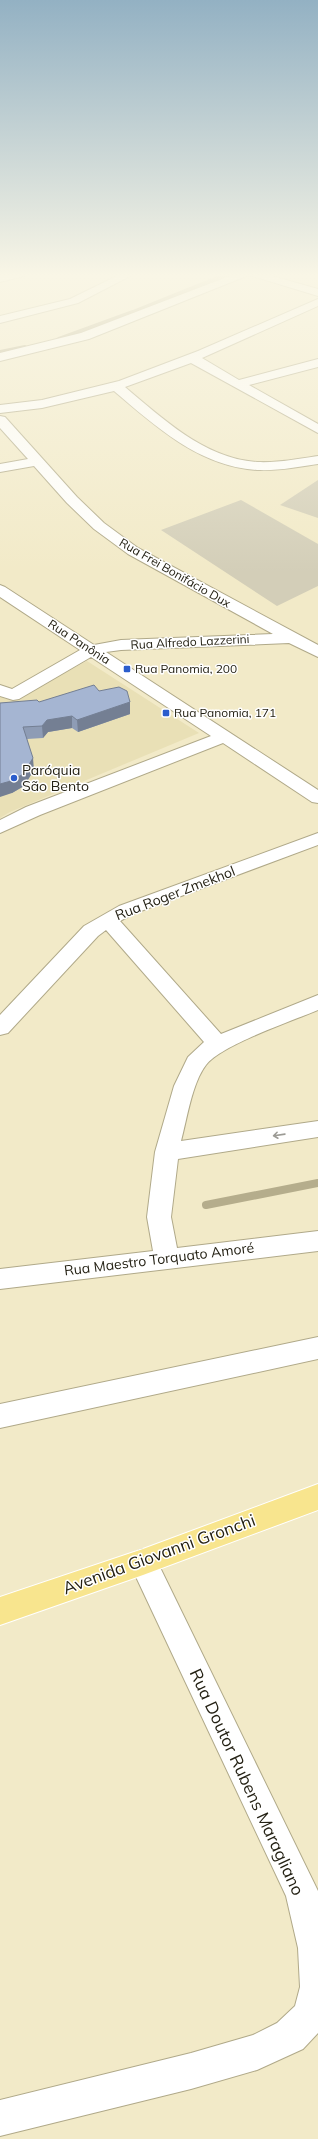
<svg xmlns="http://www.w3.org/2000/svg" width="318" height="2139" viewBox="0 0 318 2139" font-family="Mulish,sans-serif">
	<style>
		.built { fill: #e9e0b6 }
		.green { fill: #d3ceb8 }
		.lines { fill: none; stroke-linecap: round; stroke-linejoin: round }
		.stream-far1 { stroke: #b5ad8c; stroke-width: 4 }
		.stream { stroke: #b5ad8c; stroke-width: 8 }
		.minor-casing { stroke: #b0a989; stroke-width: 2 }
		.major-casing { stroke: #fff; stroke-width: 2 }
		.minor { fill: #fff; fill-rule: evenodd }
		.major { fill: #f8e58e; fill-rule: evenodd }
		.wall { fill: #8e9cb5 }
		.shaded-wall { fill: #747f93 }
		.building { fill: #a5b5d2; stroke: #747f93 }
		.oneway { stroke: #9c9b95 }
		.poi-dot { fill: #2b5dcc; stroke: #fff; stroke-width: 1.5 }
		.labels { text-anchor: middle; stroke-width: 3; stroke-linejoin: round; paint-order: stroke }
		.far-street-label { font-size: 12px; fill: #242114; stroke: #fff }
		.far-poi-label { font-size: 12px; fill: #242114; stroke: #fff; text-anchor: start }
		.poi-label { font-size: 14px; fill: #242114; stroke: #fff; text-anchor: start }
		.street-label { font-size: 14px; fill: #242114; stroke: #fff }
		.near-street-label { font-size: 17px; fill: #242114; stroke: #fff }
	</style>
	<rect width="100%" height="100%" fill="#f2eac8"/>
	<path class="built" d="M87 661 199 733 10 812 0 818V696L6 699 23 695Z"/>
	<path class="green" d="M318 480V518L280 505Z
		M241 500 318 544V586L277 606 161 530Z"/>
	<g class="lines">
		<path class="stream-far1" d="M59 339 133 312 227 274
			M0 352 25 347"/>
		<path class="stream" d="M206 1205 318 1183"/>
		<g class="minor-casing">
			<path id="minor" d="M8 274H25L24 276 0 282V276Z
				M121 274H134L78 303 0 323V316L70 299Z
				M235 274H265L318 289V296L249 275 89 339 0 361V353L81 333Z
				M318 299V306L202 358 239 380 318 359V367L249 385 318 424V433L191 363 125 387C162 418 205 459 257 462 277 463 298 459 318 456V464C298 467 278 471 257 470 200 467 155 426 114 391L42 408 0 413V405L42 400 119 381 198 351Z
				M0 416 5 417 77 497 104 523 138 548 318 645V657L289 643 121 650 106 652 318 790V803L312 802 223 743 40 815 0 833V820L26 807 211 736 91 657 19 699 13 700 0 696V685L12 689 80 650 0 597V585L5 587 94 645 121 640 273 634 128 554 94 529 67 503 34 466 0 472V464L28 459 0 428Z
				M318 833V845L133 914 120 921 221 1034 318 995V1010C292 1021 221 1045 206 1065 192 1083 187 1119 181 1141L318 1121V1137L178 1159 171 1217 177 1248 318 1231V1251L0 1289V1269L153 1251 147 1217 155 1152 174 1086 188 1057 204 1042 106 930 98 936 8 1033 0 1035V1015L84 926 119 906Z
				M318 1337V1359L0 1428V1404Z
				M143 1549 153 1553 318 1891V2033L303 2049 257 2070 191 2089 0 2136V2100L191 2053 253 2035 277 2023 295 2006 300 1987 298 1948 286 1896 129 1562 133 1553Z"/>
		</g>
		<g class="major-casing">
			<path id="major" d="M318 1484V1510L143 1575 0 1625V1597L143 1549Z"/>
		</g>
		<use href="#minor" class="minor"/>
		<use href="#major" class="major"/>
	</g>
	<path class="wall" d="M99 691 130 702V714L78 732 72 728 48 732 43 738 27 739 34 770 24 786 12 793 0 703 39 702Z"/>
	<path class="shaded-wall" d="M130 702V714L78 732 77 720Z
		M72 716V728L48 732 43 738 42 726 47 720Z
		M33 758 34 770 24 786 12 793 0 797V784Z"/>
	<path class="building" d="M94 685 99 691 119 687 127 691 130 702 77 720 72 716 47 720 42 726 23 727 33 758 23 774 11 781 0 784V703L37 700 39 702Z"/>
	<defs><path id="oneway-shaft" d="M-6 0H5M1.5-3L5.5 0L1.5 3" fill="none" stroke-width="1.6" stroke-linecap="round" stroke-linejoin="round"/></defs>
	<use class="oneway" href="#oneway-shaft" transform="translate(279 1135) rotate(172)"/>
	<linearGradient id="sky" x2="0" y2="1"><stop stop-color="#93b1c3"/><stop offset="0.48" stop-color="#f9f6e6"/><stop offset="1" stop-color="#f9f6e6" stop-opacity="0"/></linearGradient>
	<rect width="318" height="573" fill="url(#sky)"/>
	<g class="poi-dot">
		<rect x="123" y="665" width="8" height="8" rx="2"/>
		<rect x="162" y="709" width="8" height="8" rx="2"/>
		<circle cx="14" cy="778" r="4"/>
	</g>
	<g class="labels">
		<g class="far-street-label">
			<text transform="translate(175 573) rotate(30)" y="4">Rua Frei Bonifácio Dux</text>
			<text transform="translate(79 642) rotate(33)" y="4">Rua Panônia</text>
			<text transform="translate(190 642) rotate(-3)" y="4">Rua Alfredo Lazzerini</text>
		</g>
		<g class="far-poi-label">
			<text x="135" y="673">Rua Panomia, 200</text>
			<text x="174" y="717">Rua Panomia, 171</text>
		</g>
		<g class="poi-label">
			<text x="22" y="775">Paróquia<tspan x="22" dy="16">São Bento</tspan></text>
		</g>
		<g class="street-label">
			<text transform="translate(175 893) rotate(-21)" y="5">Rua Roger Zmekhol</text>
			<text transform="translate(159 1259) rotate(-7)" y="5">Rua Maestro Torquato Amoré</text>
		</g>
		<g class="near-street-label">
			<text transform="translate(159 1554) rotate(-20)" y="6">Avenida Giovanni Gronchi</text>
			<text transform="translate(247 1782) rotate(65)" y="6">Rua Doutor Rubens Maragliano</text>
		</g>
	</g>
</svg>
